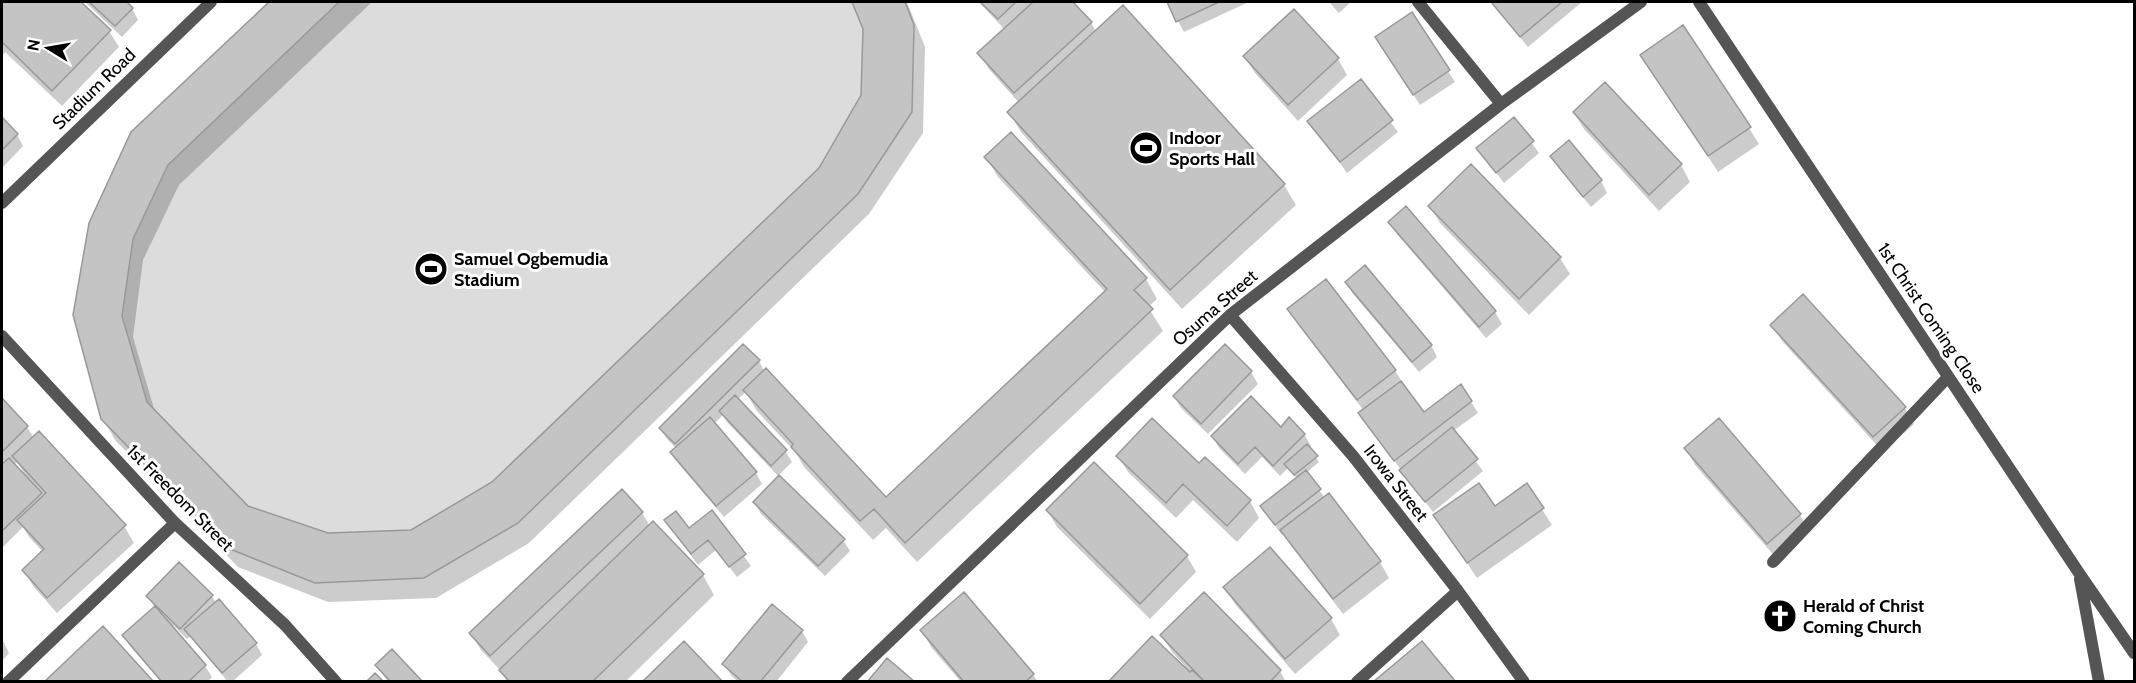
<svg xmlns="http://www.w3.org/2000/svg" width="2136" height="683" viewBox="0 0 2136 683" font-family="Cabin,sans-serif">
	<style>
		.green { fill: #dcdcdc }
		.shadow { fill: #0003; fill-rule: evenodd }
		.building { fill: #c4c4c4; stroke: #999; stroke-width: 1.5 }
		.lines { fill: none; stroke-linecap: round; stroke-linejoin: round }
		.minor { stroke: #555; stroke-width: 12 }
		.tertiary { stroke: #555; stroke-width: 12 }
		.labels { text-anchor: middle; stroke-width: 6; stroke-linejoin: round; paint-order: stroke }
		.street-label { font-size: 18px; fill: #000; stroke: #fff }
		.poi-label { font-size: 18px; font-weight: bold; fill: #000; stroke: #fff; text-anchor: start }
	</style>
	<rect width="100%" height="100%" fill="#fff"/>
	<path class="green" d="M269 2H905L914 25 912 112 858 194 518 523 315 583 225 547 101 419 73 315 89 223 131 132Z"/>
	<path class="shadow" d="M2 2H79L109 31 119 47 62 106 5 52 2 56Z
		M85 2H125L132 8 138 20 122 37Z
		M271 2H372L179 185 143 260 133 337 155 412 247 507 328 535 411 532 493 483 820 169 863 95 864 29 854 2H907L925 47 923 133 869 214 529 543 436 598 328 602 238 567 115 440 103 418 132 133Z
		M979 2H1071L1091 22 1096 32 1284 185 1296 205 1182 309 1021 132 1009 112 1019 103 989 69 979 53 1005 30Z
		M1168 2H1249L1184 32Z
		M1329 2H1351L1339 13Z
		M1492 2H1582L1528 47 1498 11Z
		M1412 14 1455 82 1420 105 1383 48Z
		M1642 55 1749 128 1759 144 1718 172Z
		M1245 57 1338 59 1347 75 1298 121 1255 73Z
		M1360 81 1398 132 1347 173 1309 121Z
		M1605 84 1681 165 1690 182 1659 211 1584 129 1574 113Z
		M2 119 17 135 23 146 2 168Z
		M1514 119 1539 153 1504 183 1478 149Z
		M1552 156 1601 181 1607 193 1591 207 1558 167Z
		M986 157 1146 279 1157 299 1148 307 1163 331 917 562 886 528 873 540 804 467 796 453 756 410 746 392 737 400 785 451 792 462 778 476 843 540 850 551 825 576 761 514 754 502 779 477 727 422 723 415 714 424 756 473 762 484 724 517 678 463 671 452 676 448 667 439 660 428 759 361 764 371 886 499 1105 292 998 177Z
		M1471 166 1560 258 1570 274 1529 315 1440 223 1430 207Z
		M1406 208 1495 312 1502 324 1486 338 1397 234 1390 222Z
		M1346 282 1431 345 1437 357 1419 372 1353 294Z
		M1289 310 1395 371 1424 414 1471 402 1478 413 1453 431 1483 471 1433 512 1367 425 1360 414 1364 411 1299 326Z
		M1772 325 1905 408 1914 424 1883 452 1782 341Z
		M1225 346 1251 372 1258 384 1208 434 1181 408 1175 397Z
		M2 400 27 427 34 438 124 526 134 543 57 613 33 586 24 570 43 552 29 537 23 527 2 548ZM17 462 26 476 14 465Z
		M1281 429 1304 434 1311 446 1309 448 1319 462 1306 473 1325 498 1328 495 1380 562 1389 578 1343 614 1292 547 1284 534 1282 535 1269 518 1262 507 1297 479 1288 468 1280 476 1262 457 1245 474 1219 448 1213 436Z
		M1686 448 1800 515 1809 531 1777 559 1695 465Z
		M1118 456 1199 465 1250 501 1259 518 1237 542 1193 500 1176 518 1128 472Z
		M1527 486 1552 525 1477 578 1435 515 1495 508Z
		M1048 511 1187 556 1196 572 1150 619 1057 527Z
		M712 512 751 566 737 577 716 550 698 565 666 521 689 530Z
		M642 513 650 526 703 575 714 595 625 682H507L501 671 481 650 471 634Z
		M1225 588 1331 619 1340 635 1295 674 1235 604Z
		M148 596H212L217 604 256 644 262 655 232 682H228L190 636 187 639 173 625 171 627 205 666 212 677 207 682H161L130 646 124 635 155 608Z
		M922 630 1033 675 1038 682H961L931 647Z
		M802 631 808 642 776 682H738L731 675 724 664Z
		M1162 636 1280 671 1286 682H1110L1183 668 1185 666 1172 652Z
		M2 639 9 653 2 661Z
		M377 666 421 682H388Z"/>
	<path class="building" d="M2 2H81L111 30 52 91 2 42Z
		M89 2H127L133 8 115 26Z
		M269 2H339L168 165 133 239 122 316 147 402 248 506 328 533 411 530 492 482 819 168 861 95 863 29 852 2H905L914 25 912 112 858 194 518 523 424 578 315 583 225 547 101 419 73 315 89 223 131 132Z
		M980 2H1016L998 19Z
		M1033 2H1073L1092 22 1014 93 977 53Z
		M1167 2H1219L1176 22Z
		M1491 2H1562L1520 37Z
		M1123 5 1285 184 1170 290 1007 112Z
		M1294 9 1339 58 1288 105 1243 56Z
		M1412 12 1450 70 1413 95 1375 37Z
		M1683 25 1751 127 1708 156 1640 55Z
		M1361 79 1393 120 1340 162 1307 121Z
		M1605 82 1682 164 1649 195 1573 112Z
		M2 117 18 134 2 150Z
		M1514 117 1534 141 1496 173 1476 148Z
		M1011 132 1147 278 1134 290 1153 309 905 543 874 509 860 521 791 447 793 444 743 390 766 368 886 497 1107 289 984 157Z
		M1569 140 1602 180 1583 197 1550 156Z
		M1471 164 1561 257 1519 299 1428 206Z
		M1406 206 1496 311 1479 327 1388 222Z
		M1365 265 1432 345 1412 362 1345 282Z
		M1326 279 1396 370 1357 400 1287 309Z
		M1803 294 1906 407 1873 437 1770 325Z
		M743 344 760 360 675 444 659 428Z
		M1225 344 1252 371 1201 424 1173 396Z
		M1401 381 1424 412 1461 384 1472 401 1394 461 1358 413Z
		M735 395 787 450 771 466 719 411Z
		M1251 396 1281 427 1289 417 1305 434 1273 466 1255 447 1238 464 1211 436Z
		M2 398 28 426 2 452Z
		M710 417 757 472 716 506 670 452Z
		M1152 418 1199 463 1205 457 1251 500 1227 526 1183 484 1166 503 1116 456Z
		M1719 418 1801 514 1767 544 1684 448Z
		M1452 427 1478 459 1425 502 1399 470Z
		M39 431 126 525 47 598 22 570 44 549 17 520 46 493 12 456Z
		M1307 444 1318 456 1294 475 1284 464Z
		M9 458 42 493 2 531V464Z
		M1094 462 1188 555 1140 604 1046 510Z
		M1306 470 1321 489 1275 525 1260 506Z
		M779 475 845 539 818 566 753 502Z
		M1479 483 1495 506 1527 483 1544 508 1467 563 1433 515Z
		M622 489 643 512 490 656 469 633Z
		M1329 493 1381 561 1333 599 1280 530Z
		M712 510 746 554 729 567 708 540 691 554 664 520 676 511 689 528Z
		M653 521 704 574 592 682H510L499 670Z
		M1270 547 1332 618 1285 659 1223 587Z
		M179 562 213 595 180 629 146 596Z
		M964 592 1034 674 1025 682H964L920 630Z
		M1204 592 1281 670 1270 682H1205L1160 635Z
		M219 599 257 643 222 673 184 629Z
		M772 604 803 630 760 682H743L722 664Z
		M155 606 206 665 188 682H162L122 635Z
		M103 626 154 682H44Z
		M1152 636 1190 672 1192 670 1205 682H1108Z
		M684 641 723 682H642Z
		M1422 641 1456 682H1373Z
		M392 649 423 682H391L375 665Z
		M887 658 915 682H867Z
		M375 673 384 682H366Z"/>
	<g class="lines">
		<path class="minor" d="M1418 2 1501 104
			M1699 2 2079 573 2134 653
			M1230 315 1353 456 1458 591 1524 682
			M2 336 175 523 285 625 336 682
			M1773 562 1948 377
			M2080 579 2099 682
			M8 682 175 523
			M847 682 1230 315 1501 104 1641 2
			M1357 682 1458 591"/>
		<path class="tertiary" d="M2 203 211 2"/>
	</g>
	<defs>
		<g id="stadium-disc" transform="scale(1.725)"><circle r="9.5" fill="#000" stroke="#fff"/><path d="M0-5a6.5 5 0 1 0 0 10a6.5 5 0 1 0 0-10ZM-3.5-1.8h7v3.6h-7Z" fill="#fff"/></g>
		<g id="church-disc" transform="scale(1.725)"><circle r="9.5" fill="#000" stroke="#fff"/><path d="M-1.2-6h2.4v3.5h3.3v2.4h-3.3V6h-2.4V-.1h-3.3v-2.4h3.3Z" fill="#fff"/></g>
	</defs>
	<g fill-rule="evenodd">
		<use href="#stadium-disc" x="1146" y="148"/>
		<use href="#stadium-disc" x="431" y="269"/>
		<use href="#church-disc" x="1780" y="616"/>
	</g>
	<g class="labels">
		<g class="street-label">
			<text transform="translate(94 89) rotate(-44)" y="6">Stadium Road</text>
			<text transform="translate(1215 308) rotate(-41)" y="6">Osuma Street</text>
			<text transform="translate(1931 318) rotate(56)" y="6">1st Christ Coming Close</text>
			<text transform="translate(1396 483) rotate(52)" y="6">Irowa Street</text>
			<text transform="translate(180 498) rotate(45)" y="6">1st Freedom Street</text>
		</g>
		<g class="poi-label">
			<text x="1169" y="144">Indoor<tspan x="1169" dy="21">Sports Hall</tspan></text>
			<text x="454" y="265">Samuel Ogbemudia<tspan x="454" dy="21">Stadium</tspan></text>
			<text x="1803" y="612">Herald of Christ<tspan x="1803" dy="21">Coming Church</tspan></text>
		</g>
	</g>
	<rect width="2136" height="683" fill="none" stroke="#000000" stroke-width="6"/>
	<g transform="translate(48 48) rotate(281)" stroke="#ffffff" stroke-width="4.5" paint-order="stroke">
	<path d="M0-4.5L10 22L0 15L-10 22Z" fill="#000000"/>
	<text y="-9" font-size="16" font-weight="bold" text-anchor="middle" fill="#000000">N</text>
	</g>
</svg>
